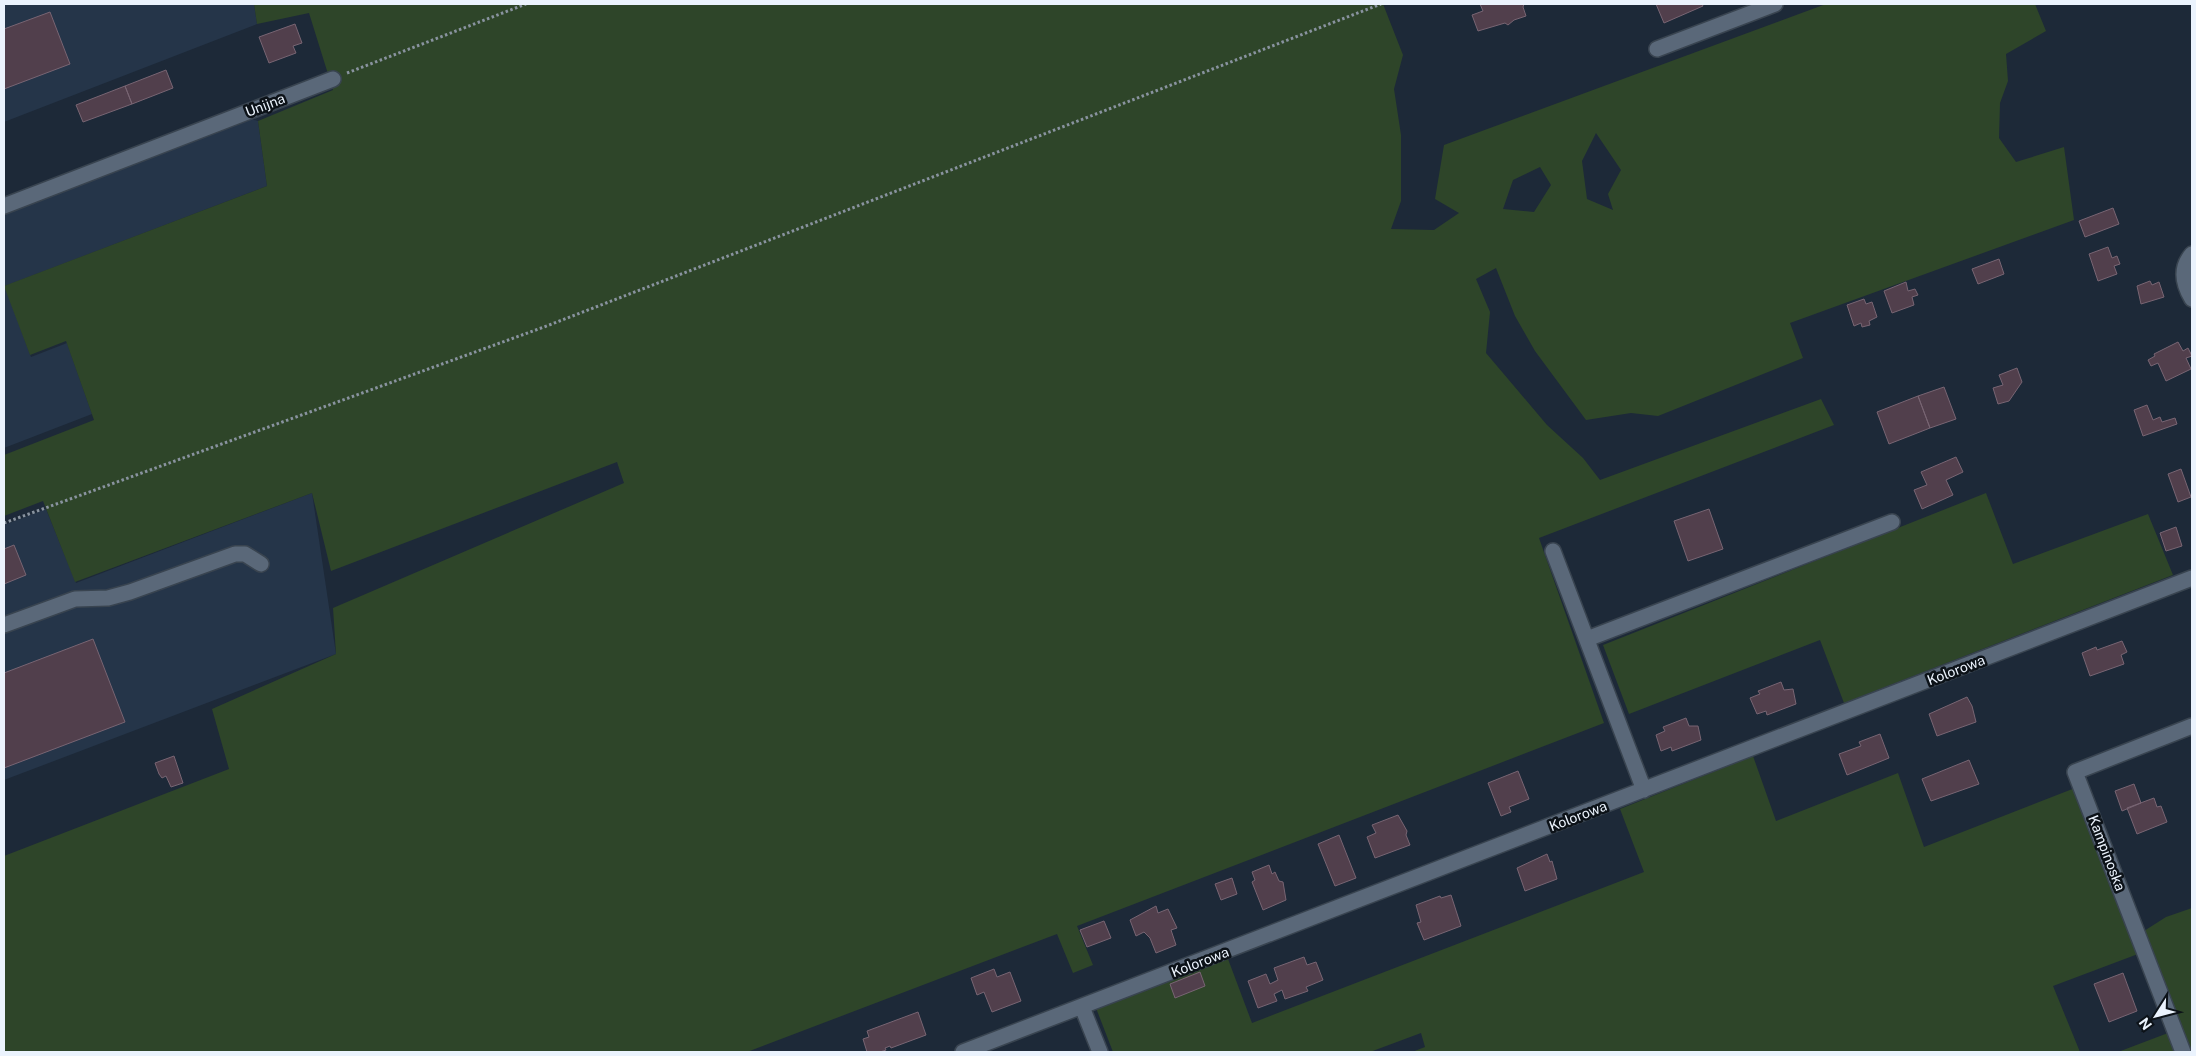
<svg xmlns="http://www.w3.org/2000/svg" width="2196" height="1056" viewBox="0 0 2196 1056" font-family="'Public Sans',sans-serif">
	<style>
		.built { fill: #253549 }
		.green { fill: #2e4529; fill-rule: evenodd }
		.building { fill: #513f4c; stroke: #786573 }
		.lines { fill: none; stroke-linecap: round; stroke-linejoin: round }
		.minor-casing { stroke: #394450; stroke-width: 18 }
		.path { stroke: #89939f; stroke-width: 3; stroke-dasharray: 2.5 2.5; stroke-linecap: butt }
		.minor { stroke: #5a6879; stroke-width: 15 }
		.labels { text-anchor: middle; stroke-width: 5; stroke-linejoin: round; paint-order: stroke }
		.street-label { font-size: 14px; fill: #ebf3fd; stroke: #0c1218 }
	</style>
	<rect width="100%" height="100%" fill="#1d2938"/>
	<path class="built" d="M4 4H254L257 24 4 122Z
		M245 117 258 121 267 186 5 286 31 357 67 343 92 414 4 448V210Z
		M312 493 336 654 4 780V525L46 509 76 583Z"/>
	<path class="green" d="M254 4H1383L1403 55 1394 89 1401 135V201L1391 229 1434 230 1459 213 1435 199 1444 145 1826 4H2035L2046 31 2006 54 2008 81 2000 103 1999 138 2016 162 2064 147 2074 220 1790 323 1803 358 1658 416 1631 413 1586 420 1535 351 1515 316 1496 268 1476 279 1490 312 1486 353 1547 425 1583 458 1600 480 1821 399 1834 425 1539 538 1604 723 1077 926 1093 965 1073 973 1057 934 747 1052H4V856L229 769 212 709 336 654 333 608 624 483 617 462 331 571 312 493 75 582 43 501 4 516V455L94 420 66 341 30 355 4 286 267 186 258 121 333 90 309 13 257 24ZM1596 133 1621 170 1608 194 1613 210 1587 199 1582 161ZM1540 167 1551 185 1534 212 1503 209 1513 180Z
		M1986 493 2013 564 2148 514 2173 575 1844 703 1820 640 1629 714 1603 645Z
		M1753 756 1776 821 1898 773 1924 847 2075 788 2138 954 2053 986 2080 1052H1412L1425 1047 1421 1033 1370 1052H1113L1096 1008 1228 959 1252 1023 1644 872 1620 809Z
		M2192 908V1052L2144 931 2166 917Z
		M2168 1033 2175 1052H2118Z"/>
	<path class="building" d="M1480 4H1524L1523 7 1526 16 1514 20 1508 25 1505 23 1478 31 1472 15 1483 11Z
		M1656 4H1702L1703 6 1664 23Z
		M50 12 70 64 4 89V29Z
		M295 24 302 43 293 46 296 53 269 63 259 37Z
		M166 70 173 88 132 104 125 86Z
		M125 86 132 104 83 122 76 105Z
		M2113 208 2119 224 2085 237 2079 221Z
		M2108 247 2112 258 2117 256 2120 264 2114 266 2117 274 2098 281 2089 254Z
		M1999 259 2004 274 1978 284 1972 269Z
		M2150 281 2152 285 2159 282 2164 297 2141 304 2137 286Z
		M1906 282 1908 291 1915 289 1918 295 1912 297 1914 305 1892 313 1884 291Z
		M1864 299 1866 304 1872 302 1877 317 1869 321 1870 325 1862 327 1861 323 1854 326 1847 305Z
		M2178 342 2183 351 2188 348 2192 356 2186 358 2191 369 2166 381 2158 363 2151 366 2148 360 2155 356 2154 354Z
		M2017 368 2022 382 2009 401 1998 404 1993 388 2003 385 1999 375Z
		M1944 387 1956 419 1930 428 1918 396Z
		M1918 396 1930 428 1889 444 1877 412Z
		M2147 405 2153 420 2160 417 2162 422 2175 418 2177 424 2143 436 2134 410Z
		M1956 457 1963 472 1946 480 1953 495 1922 509 1914 490 1927 485 1921 472Z
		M2181 469 2191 497 2178 502 2168 474Z
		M1709 509 1723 549 1688 561 1674 521Z
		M2176 527 2182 546 2166 551 2160 533Z
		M14 545 26 575 4 584V549Z
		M93 639 125 722 4 768V673Z
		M2122 641 2127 652 2121 655 2124 664 2090 676 2082 653 2096 647 2097 650Z
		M1781 682 1784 690 1793 689 1796 704 1767 715 1766 711 1757 714 1750 698 1760 694 1758 691Z
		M1967 697 1972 706 1976 722 1937 736 1929 714Z
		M1686 718 1689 726H1698L1701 740 1672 751 1671 747 1661 751 1656 735 1665 731 1663 727Z
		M1880 734 1889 758 1847 775 1839 754 1861 746 1859 742Z
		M174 756 183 783 171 787 166 776 162 778 159 774 155 763Z
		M1969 760 1979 784 1931 801 1922 779Z
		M1518 771 1529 799 1509 807 1511 812 1501 816 1488 783Z
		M2134 784 2141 803 2122 811 2115 791Z
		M2154 798 2157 807 2161 806 2167 822 2137 834 2127 808Z
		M1398 815 1407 831 1406 835 1410 845 1375 858 1367 837 1376 833 1372 825Z
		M1339 835 1356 878 1335 886 1318 844Z
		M1547 854 1550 862 1552 861 1557 879 1525 891 1517 868Z
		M1269 865 1272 874 1275 872 1279 881 1283 882 1286 900 1263 910 1252 882 1255 880 1252 872Z
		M1232 878 1237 894 1221 900 1215 884Z
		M1451 895 1461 926 1424 940 1417 923 1421 922 1416 905 1440 896 1441 898Z
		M1156 906 1158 913 1168 909 1177 928 1171 930 1176 945 1156 953 1150 938 1144 932 1136 936 1130 920Z
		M1104 921 1111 938 1087 947 1080 930Z
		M1304 957 1307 965 1316 962 1323 980 1306 987 1308 991 1285 999 1282 990 1274 994 1277 1001 1258 1008 1248 981 1266 974 1270 984 1278 980 1274 968Z
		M994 969 997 977 1010 972 1021 1001 992 1012 984 992 977 995 971 978Z
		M1200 972 1205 986 1175 998 1170 984Z
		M2123 973 2137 1011 2109 1022 2094 984Z
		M918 1012 926 1035 891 1048 890 1046 885 1048 886 1050 880 1052H867L863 1039 869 1037 867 1031Z"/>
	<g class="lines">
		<g class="minor-casing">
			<path id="minor" d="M1657 49 1775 4
				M4 206 333 79
				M2192 254C2180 268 2183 284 2192 299
				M1553 551 1644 790
				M4 625 75 599 108 598 130 592 235 554H245L261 564
				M1587 639 1892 522
				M1082 1007 1100 1052
				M963 1052 2192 578
				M2183 1052 2075 772 2192 726"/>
		</g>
		<path class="path" d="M347 73 526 4
			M4 523 544 327 1381 4"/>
		<use href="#minor" class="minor"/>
	</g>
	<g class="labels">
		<g class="street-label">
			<text transform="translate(265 105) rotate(-21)" y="5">Unijna</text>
			<text transform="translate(1956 670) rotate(-21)" y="5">Kolorowa</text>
			<text transform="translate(1578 816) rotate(-21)" y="5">Kolorowa</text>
			<text transform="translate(2107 853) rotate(69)" y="5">Kampinoska</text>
			<text transform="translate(1200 962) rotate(-21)" y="5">Kolorowa</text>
		</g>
	</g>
	<rect width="2196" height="1056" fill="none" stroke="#ebf3fd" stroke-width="10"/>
	<g transform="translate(2156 1016) rotate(234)" stroke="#0c1218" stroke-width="4" paint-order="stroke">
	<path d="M0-4L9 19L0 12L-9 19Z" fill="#ebf3fd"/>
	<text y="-8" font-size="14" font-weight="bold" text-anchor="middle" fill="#ebf3fd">N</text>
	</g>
</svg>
